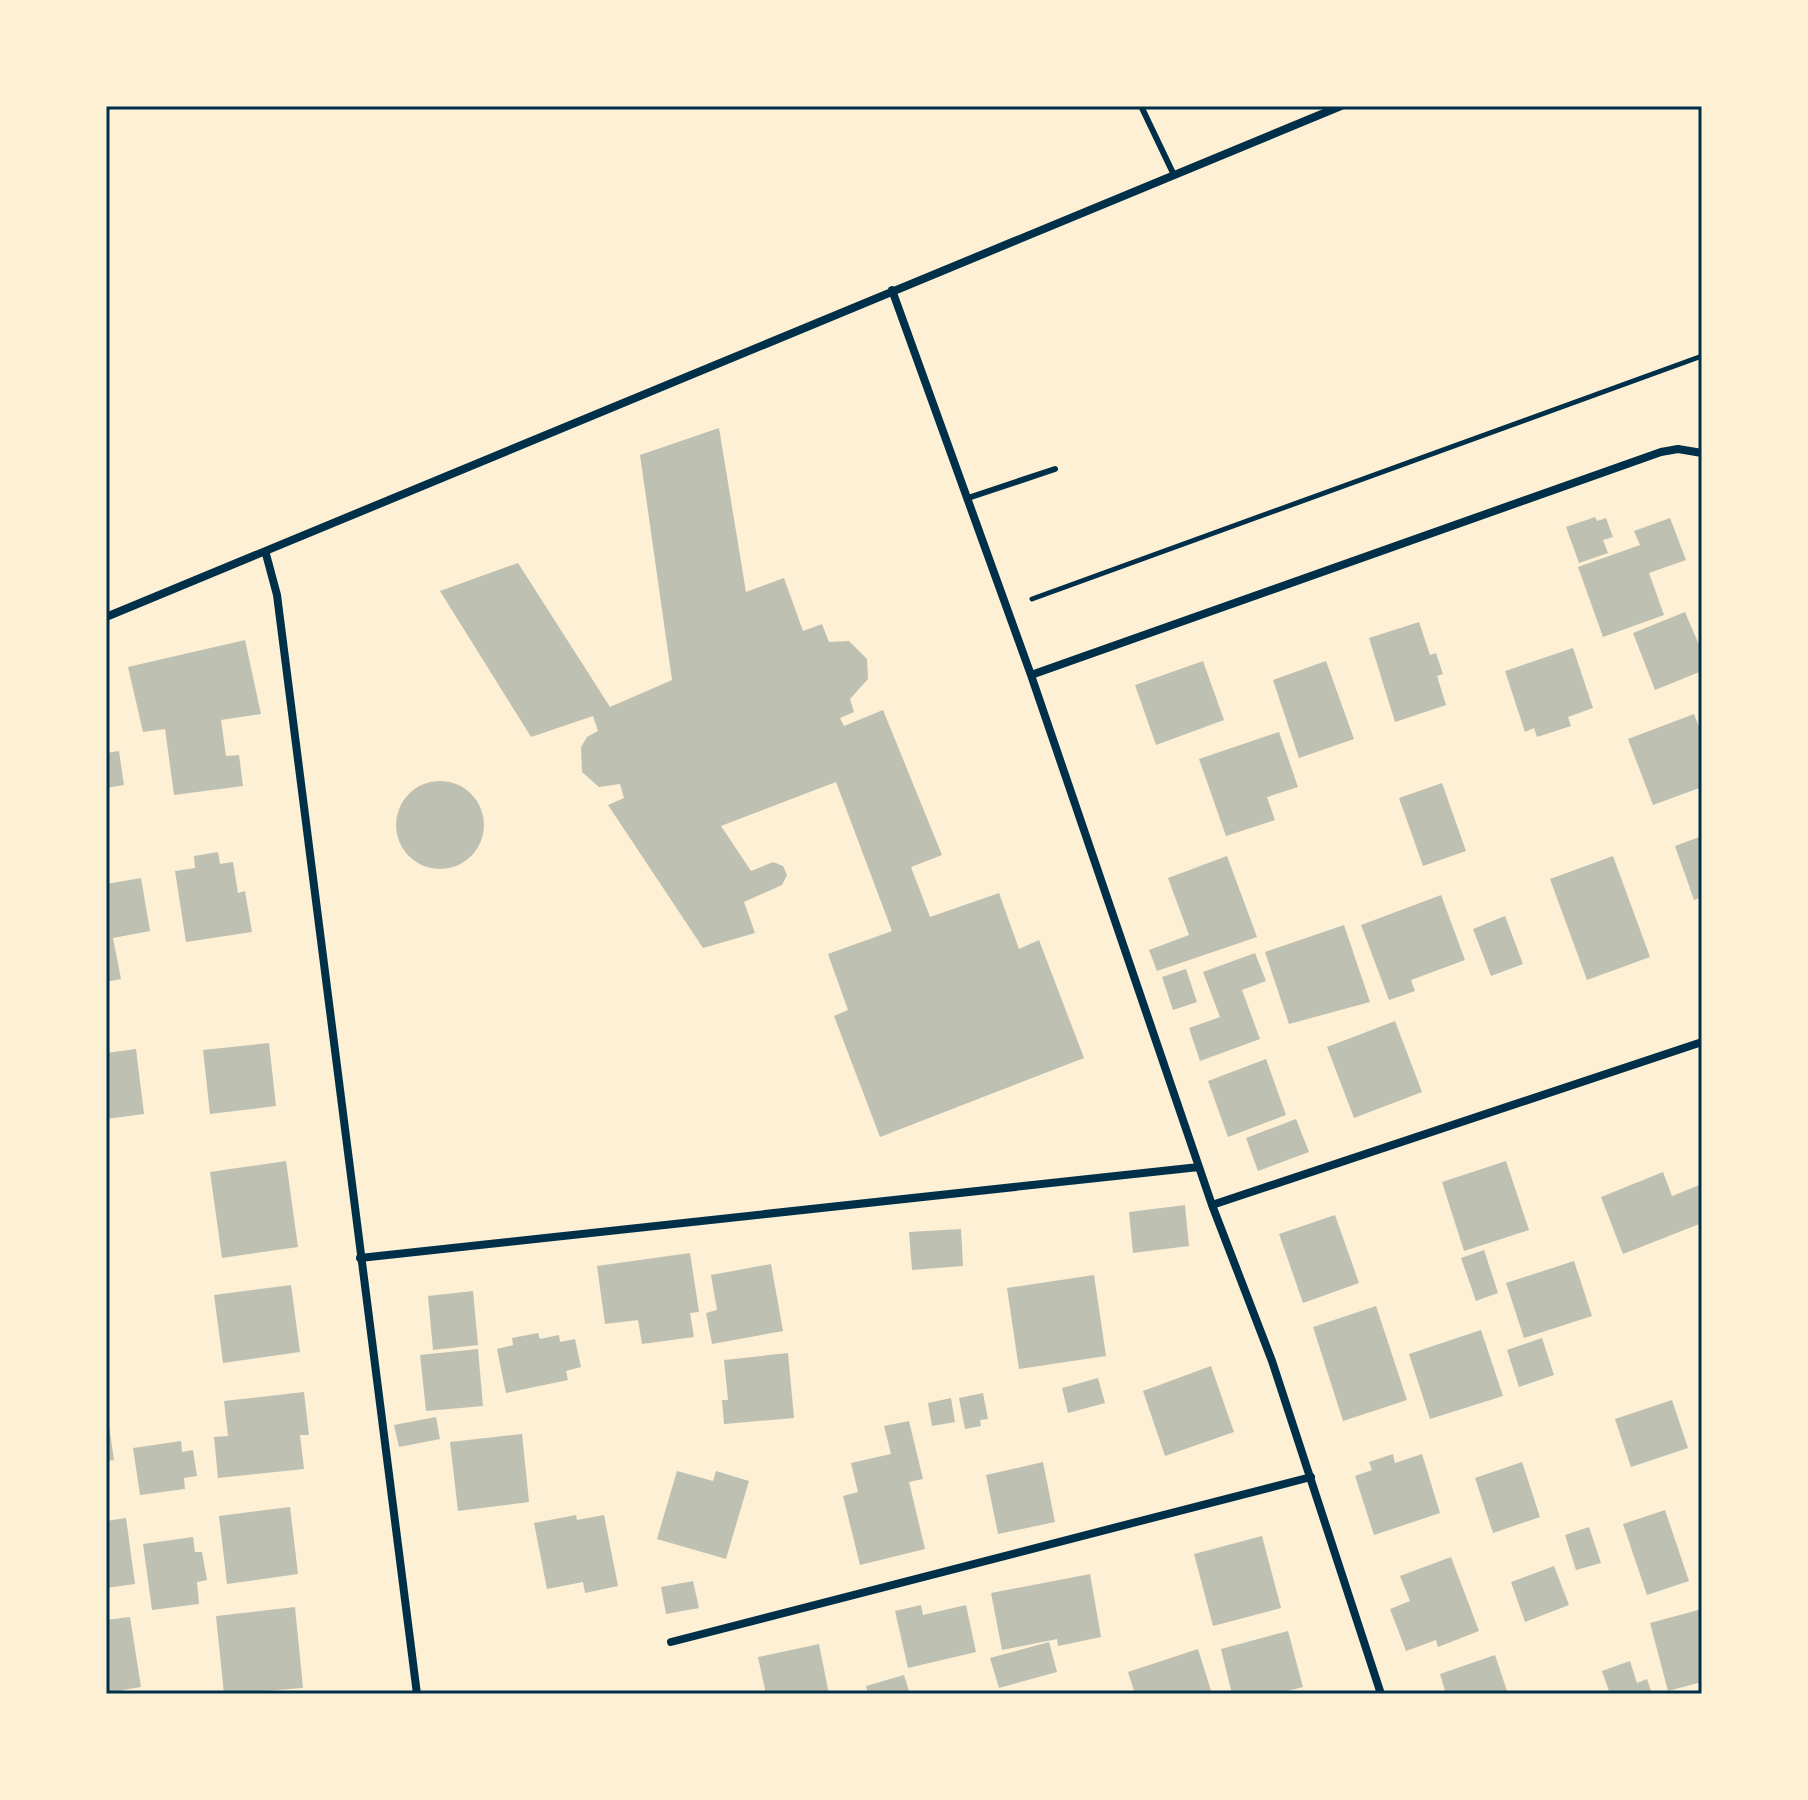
<svg xmlns="http://www.w3.org/2000/svg" width="1808" height="1800" viewBox="0 0 1808 1800" font-family="Arial,sans-serif">
	<style>
		.building { fill: #bec0b2 }
		.lines { fill: none; stroke-linecap: round; stroke-linejoin: round }
		.path { stroke: #003049; stroke-width: 5 }
		.service { stroke: #003049; stroke-width: 6 }
		.minor { stroke: #003049; stroke-width: 8 }
		.neatline { fill: none; stroke: #003049; stroke-width: 3 }
	</style>
	<rect width="100%" height="100%" fill="#fdf0d5"/>
	<path class="building" d="M719 428 746 592 784 578 803 631 822 624 829 642 849 641 867 659 868 679 850 699 854 712 840 718 844 726 883 710 942 855 911 867 930 917 999 893 1019 949 1039 940 1084 1058 880 1137 834 1016 848 1010 828 954 892 931 836 782 721 826 751 871 773 862 783 866 787 875 782 885 744 902 755 933 703 948 608 805 624 798 620 784 599 787 582 772 581 747 587 737 598 731 593 716 531 737 440 591 518 563 610 707 672 680 640 455Z
		M1595 517 1597 521 1606 518 1613 537 1603 540 1608 553 1579 563 1566 527Z
		M1670 518 1686 560 1649 573 1664 615 1603 637 1578 567 1640 545 1634 531Z
		M1685 612 1702 652V671L1655 690 1633 633Z
		M1419 622 1430 655 1436 653 1443 674 1437 676 1446 705 1395 722 1369 638Z
		M245 640 261 714 221 720 226 756 239 755 243 786 174 795 165 729 143 732 128 667Z
		M1573 648 1593 708 1568 717 1571 726 1537 737 1534 728 1525 732 1505 671Z
		M1203 661 1224 720 1156 745 1135 685Z
		M1326 661 1354 739 1299 758 1273 680Z
		M1694 714 1702 735V787L1653 805 1628 739Z
		M1279 732 1298 787 1267 797 1275 820 1226 836 1199 759Z
		M119 751 124 785 106 788V753Z
		M396 825a44 44 0 1 1 88 0a44 44 0 1 1-88 0Z
		M1442 783 1466 851 1423 866 1399 798Z
		M1702 836V897L1694 900 1675 846Z
		M218 852 220 864 233 862 238 893 245 891 252 932 186 942 175 871 195 868 194 856Z
		M1227 856 1257 937 1157 971 1149 950 1189 935 1168 878Z
		M1613 856 1650 957 1587 980 1550 879Z
		M141 878 150 931 113 938 121 979 106 982V884Z
		M1441 895 1465 960 1411 980 1415 991 1389 1000 1361 925Z
		M1505 916 1523 964 1491 976 1473 929Z
		M1344 925 1370 1002 1289 1024 1265 952Z
		M1255 953 1266 981 1242 990 1260 1039 1200 1061 1189 1028 1220 1017 1203 972Z
		M1186 969 1197 1002 1173 1010 1162 977Z
		M1395 1021 1422 1092 1354 1118 1327 1047Z
		M269 1043 276 1106 210 1114 203 1050Z
		M136 1049 144 1114 106 1119V1053Z
		M1266 1059 1286 1115 1228 1137 1208 1081Z
		M1296 1119 1309 1152 1258 1171 1246 1138Z
		M286 1161 298 1247 222 1258 210 1172Z
		M1506 1161 1529 1230 1464 1251 1442 1182Z
		M1663 1172 1672 1196 1702 1184V1223L1623 1254 1601 1197Z
		M1185 1205 1189 1246 1133 1253 1129 1212Z
		M1335 1215 1359 1283 1303 1303 1279 1234Z
		M961 1229 963 1266 912 1270 909 1232Z
		M1484 1250 1498 1293 1476 1301 1461 1258Z
		M690 1253 699 1312 690 1313 694 1337 642 1344 638 1320 605 1324 597 1266Z
		M1574 1261 1592 1316 1524 1338 1506 1283Z
		M771 1264 783 1331 712 1344 706 1313 717 1310 711 1275Z
		M1094 1275 1106 1356 1019 1369 1007 1288Z
		M291 1285 300 1352 223 1363 214 1295Z
		M473 1291 478 1345 433 1350 428 1296Z
		M1376 1306 1407 1400 1343 1421 1313 1327Z
		M1481 1330 1503 1396 1430 1419 1409 1354Z
		M538 1333 540 1339 559 1335 560 1342 575 1339 581 1367 566 1371 568 1380 506 1393 497 1349 513 1345 512 1338Z
		M1542 1338 1554 1375 1519 1387 1507 1350Z
		M478 1349 483 1406 426 1411 420 1355Z
		M788 1353 794 1418 724 1424 722 1400H728L724 1360Z
		M1211 1366 1234 1432 1165 1456 1143 1391Z
		M1098 1378 1105 1403 1068 1413 1062 1388Z
		M304 1392 309 1435H300L304 1469 218 1478 214 1437 228 1436 224 1401Z
		M983 1393 988 1419 980 1420 981 1426 965 1429 959 1398Z
		M951 1398 955 1422 932 1426 928 1403Z
		M1672 1400 1688 1448 1631 1467 1615 1419Z
		M436 1417 440 1439 399 1447 394 1425Z
		M108 1419 114 1460 106 1461V1420Z
		M909 1421 923 1479 909 1482 925 1549 860 1565 843 1496 858 1492 851 1463 891 1454 884 1426Z
		M522 1434 529 1502 458 1511 450 1442Z
		M181 1441 182 1452 193 1450 197 1476 184 1478 185 1489 140 1495 133 1448Z
		M1393 1454 1395 1463 1422 1454 1440 1513 1374 1535 1355 1476 1372 1470 1369 1462Z
		M1043 1462 1055 1522 998 1534 986 1475Z
		M1522 1462 1540 1517 1493 1533 1475 1478Z
		M677 1471 713 1481 716 1471 749 1481 726 1559 657 1539Z
		M290 1507 298 1574 227 1584 219 1516Z
		M1665 1510 1689 1581 1647 1595 1623 1524Z
		M576 1515 577 1520 604 1515 618 1586 585 1593 583 1582 547 1589 534 1523Z
		M126 1518 135 1584 106 1588V1521Z
		M1589 1527 1601 1563 1576 1570 1565 1535Z
		M1262 1536 1281 1608 1213 1626 1194 1554Z
		M193 1537 195 1552H202L207 1580 197 1582 199 1604 152 1610 143 1544Z
		M1451 1557 1479 1631 1438 1647 1436 1640 1406 1651 1390 1609 1410 1601 1400 1576Z
		M1554 1566 1569 1605 1525 1622 1511 1582Z
		M1090 1574 1101 1637 1058 1646 1057 1639 1002 1650 991 1593Z
		M693 1581 699 1608 666 1614 661 1587Z
		M921 1605 923 1615 966 1605 976 1652 908 1668 895 1611Z
		M295 1607 303 1688 224 1694 216 1616Z
		M1702 1609V1682L1668 1691 1650 1623Z
		M130 1617 141 1687 106 1693V1620Z
		M1288 1631 1303 1687 1276 1694H1232L1221 1649Z
		M1049 1642 1057 1672 999 1688 990 1658Z
		M819 1644 829 1694H766L758 1657Z
		M1198 1649 1212 1694H1135L1128 1672Z
		M1495 1655 1508 1694H1446L1440 1674Z
		M1630 1661 1637 1683 1647 1679 1652 1694H1610L1602 1671Z
		M904 1675 910 1694H868L866 1686Z"/>
	<g class="lines">
		<path class="path" d="M1032 599 1702 356"/>
		<path class="service" d="M1141 106 1173 173
			M968 498 1055 469"/>
		<path class="minor" d="M892 290 1031 675 1212 1205 1272 1361 1381 1694
			M266 554 277 595 417 1694
			M106 617 1341 106
			M1031 675 1661 452 1678 449 1702 453
			M1212 1205 1702 1042
			M360 1258 1199 1167
			M671 1642 1311 1477"/>
	</g>
	<rect width="1808" height="1800" fill="none" stroke="#fdf0d5" stroke-width="216"/>
	<rect x="108" y="108" width="1592" height="1584" class="neatline"/>
</svg>
